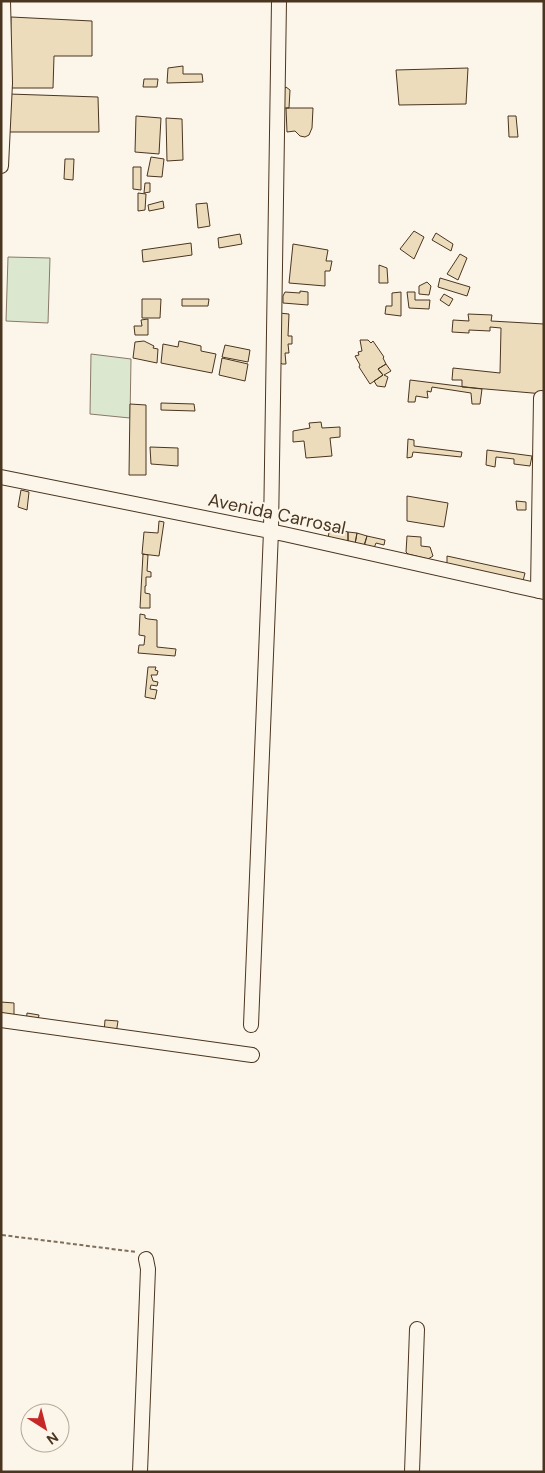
<svg xmlns="http://www.w3.org/2000/svg" width="545" height="1473" viewBox="0 0 545 1473" font-family="'DM Sans',sans-serif">
	<style>
		.green { fill: #dce7d0; stroke: #887966 }
		.building { fill: #ecdcbc; stroke: #4a3520 }
		.lines { fill: none; stroke-linecap: round; stroke-linejoin: round }
		.minor-casing { stroke: #4a3520; stroke-width: 16 }
		.path { stroke: #7f6f5c; stroke-width: 2; stroke-dasharray: 4 2.5; stroke-linecap: butt }
		.minor { stroke: #fbf6e9; stroke-width: 14 }
		.labels { text-anchor: middle; stroke-width: 4; stroke-linejoin: round; paint-order: stroke }
		.street-label { font-size: 18px; fill: #4a3520; stroke: #fbf6e9 }
	</style>
	<rect width="100%" height="100%" fill="#fbf6e9"/>
	<path class="green" d="M8 257 50 258 48 323 6 321Z
		M91 354 131 359 130 418 90 414Z"/>
	<path class="building" d="M11 17 92 21V56H54L53 88H9Z
		M183 66V74H202L203 82 167 83 168 68Z
		M468 68 466 104 399 105 396 70Z
		M144 79H158L157 87H143Z
		M286 87 290 90 289 108H281L282 92Z
		M9 94 98 97 99 132H9Z
		M286 108H313L312 128 309 135 305 137 300 136 295 131 287 132Z
		M136 116 161 118 159 154 135 152Z
		M508 116H516L518 137H509Z
		M166 118 182 119 183 160 167 161Z
		M151 157 164 159 162 177 147 176Z
		M65 159H74L73 180 64 179Z
		M133 167H141V190L133 189Z
		M145 183H150V192L144 193Z
		M138 193 146 194 145 210 138 211Z
		M163 201 164 208 149 211 148 205Z
		M207 203 210 226 198 228 196 204Z
		M414 231 424 237 414 259 400 249Z
		M436 233 453 244 451 251 432 240Z
		M240 234 242 244 219 248 218 238Z
		M191 243 192 255 143 262 142 250Z
		M293 244 328 250 326 261H332L330 271H325V286L289 283Z
		M460 254 467 258 458 280 447 274Z
		M379 265 387 268 388 283H379Z
		M440 278 470 287 467 296 438 287Z
		M427 282 431 286 429 295 419 294V286Z
		M300 291 308 292V305L283 303V296L285 292 300 293Z
		M401 292V316L385 314 386 306H392V293Z
		M407 292H415V300H430L429 309 409 308Z
		M444 294 453 299 449 306 440 300Z
		M142 299H161L160 318H142Z
		M182 299H209L208 306H182Z
		M279 313 289 314 288 336H292V344H288L289 353H285L286 364H282L279 361Z
		M468 314 492 315 491 321 544 324V394L462 387V380H452L453 368 500 373 501 328 490 327V331L469 330V333L452 332 453 320 469 321Z
		M148 319V335H135L134 326H142L141 320Z
		M360 340H368L371 343 373 341 384 357 383 358 386 364 378 369 383 375 370 384 359 367 360 365 355 356 359 355 358 352 362 351Z
		M144 341 154 346 153 348 158 349 157 363 133 358 135 342Z
		M179 341 201 346V351L216 354 212 373 161 363 163 344 178 347Z
		M225 345 250 350 248 362 222 357Z
		M222 358 248 364 245 381 219 375Z
		M386 364 391 371 384 375 388 377 385 387 377 386 374 381 383 375 378 369Z
		M410 380 482 389 480 404H472L471 393 432 387 431 392 427 391 428 398 416 396 415 402H408Z
		M161 403 194 404 195 411 161 410Z
		M130 404 146 405V475H129Z
		M321 422 322 428 340 427V437L330 438 332 456 306 458 304 441 293 442V431L310 428 309 423Z
		M408 439 414 440V446L462 452 461 457 413 452 412 457 407 458Z
		M150 447 178 448V466L151 464Z
		M487 450 532 456 530 466 514 464V459L496 457 495 467 486 465Z
		M21 490 29 492 27 510 18 507Z
		M407 496 448 503 444 527 407 521Z
		M516 501 526 502V510H517Z
		M159 521 164 522 159 556 142 554 144 532 158 533Z
		M330 527 348 532V541L328 538Z
		M348 532 357 533 355 544 348 541Z
		M357 533 367 536 364 546 355 544Z
		M367 536 385 540 384 545 376 543 374 548 364 546Z
		M407 536 421 537V546L430 547 433 556 428 559 408 554 406 552Z
		M143 554 148 555 147 571 151 572V577H146V586H145V593L150 594V608H140Z
		M447 556 525 573 523 581 447 564Z
		M140 614 145 615V618L148 619 157 620V647L176 649 175 656 138 653 139 645H144L145 636 139 635Z
		M148 667H156L155 670 158 671 157 675H151L153 681 158 682 157 686 151 685 150 689 157 690 155 699 145 697Z
		M1 1002 14 1003V1016L1 1015Z
		M27 1013 39 1015 37 1024H26Z
		M105 1020 118 1021 116 1034 104 1033Z"/>
	<g class="lines">
		<g class="minor-casing">
			<path id="minor" d="M1 166 5 83 3 1
				M1 477 284 534 544 592
				M538 591 541 398
				M1 1020 252 1055
				M251 1025 271 531 279 1
				M140 1472 148 1269 146 1259
				M412 1472 417 1329"/>
		</g>
		<path class="path" d="M2 1235 136 1252"/>
		<use href="#minor" class="minor"/>
	</g>
	<g class="labels">
		<g class="street-label">
			<text transform="translate(277 514) rotate(12)" y="6">Avenida Carrosal</text>
		</g>
	</g>
	<rect width="545" height="1473" fill="none" stroke="#4a3520" stroke-width="5"/>
	<g transform="translate(45 1428) rotate(144)"><circle r="24" fill="#fbf6e9" stroke="#b4a999"/>
	<path d="M0-4L9 19L0 12L-9 19Z" fill="#c62828"/>
	<text y="-8" font-size="14" font-weight="bold" text-anchor="middle" fill="#4a3520">N</text>
	</g>
</svg>
